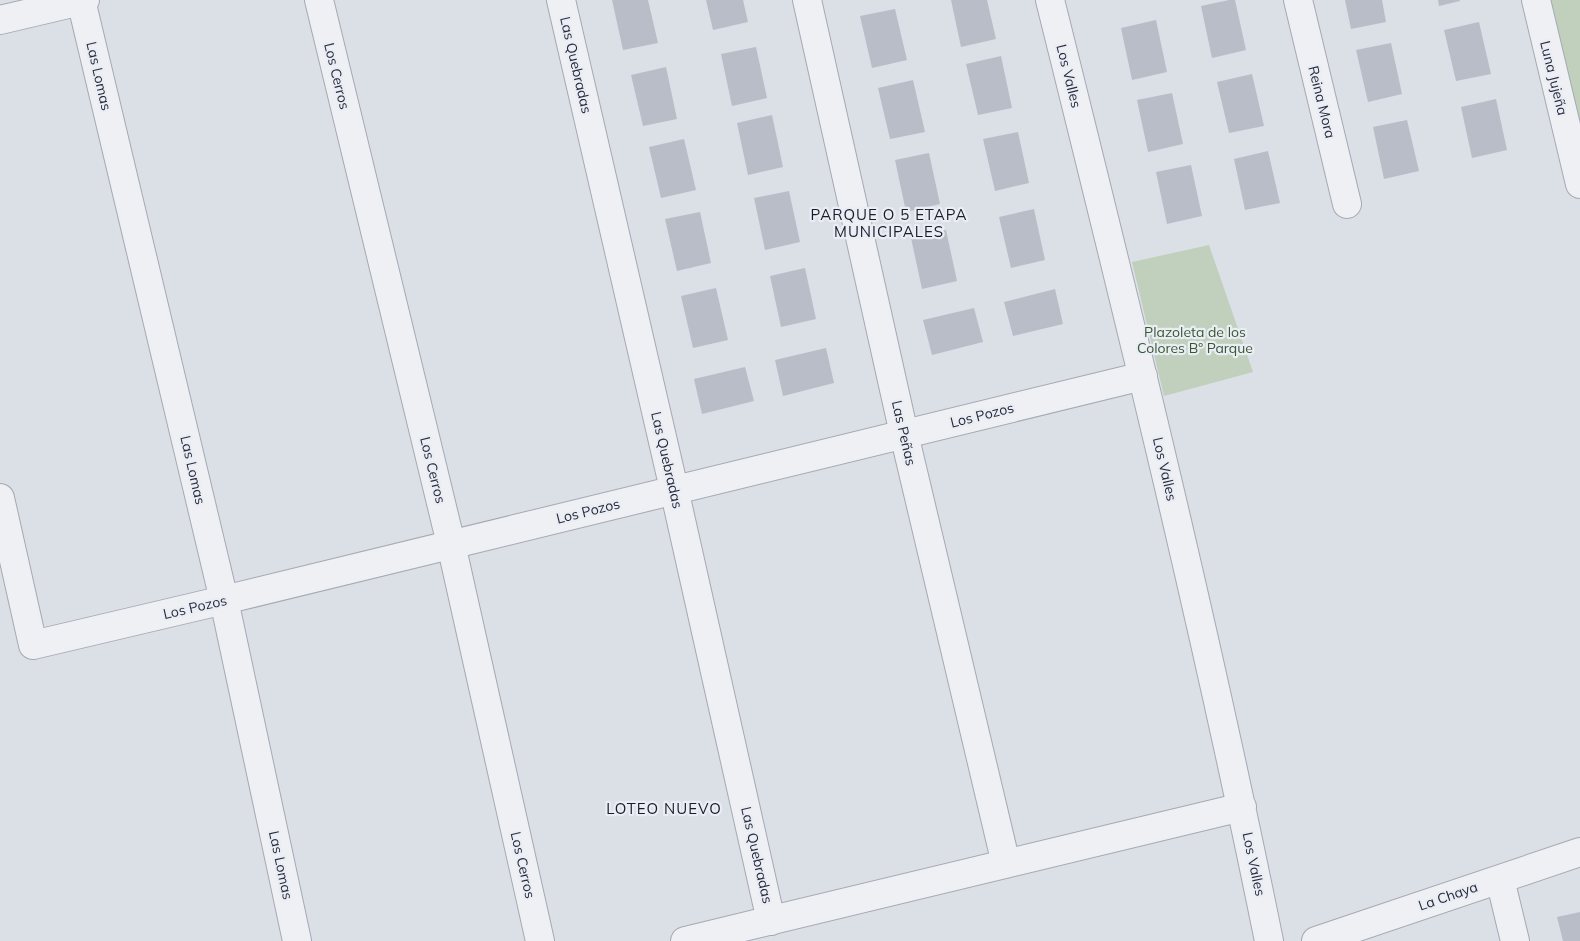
<svg xmlns="http://www.w3.org/2000/svg" width="1580" height="941" viewBox="0 0 1580 941" font-family="Mulish,sans-serif">
	<style>
		.green { fill: #c0d0bd }
		.building { fill: #b9bdc8 }
		.lines { fill: none; stroke-linecap: round; stroke-linejoin: round }
		.minor-casing { stroke: #a5a9b3; stroke-width: 30 }
		.minor { stroke: #eef0f4; stroke-width: 28 }
		.labels { text-anchor: middle; stroke-width: 4.5; stroke-linejoin: round; paint-order: stroke }
		.street-label { font-size: 14px; fill: #262b3c; stroke: #ebedf4 }
		.park-label { font-size: 14px; fill: #365733; stroke: #ebedf4 }
		.neighbourhood-label { font-size: 15px; letter-spacing: 1px; fill: #181d2c; stroke: #ebedf4 }
	</style>
	<rect width="100%" height="100%" fill="#dbdfe6"/>
	<path class="green" d="M1550 0H1580V126Z
		M1209 245 1253 372 1164 396 1132 262Z"/>
	<path class="building" d="M612 0H648L658 43 623 50Z
		M706 0H743L748 22 713 30Z
		M951 0H987L996 39 961 47Z
		M1229 0H1235L1246 50 1212 58 1201 6Z
		M1345 0H1382L1386 22 1351 29Z
		M1438 0H1460V1L1439 6Z
		M895 9 907 60 872 68 860 16Z
		M1156 20 1167 72 1132 80 1121 28Z
		M1479 22 1491 74 1456 81 1444 30Z
		M1391 43 1402 94 1368 102 1356 50Z
		M756 47 767 98 732 106 721 54Z
		M1001 56 1012 108 978 115 966 64Z
		M666 67 677 119 643 126 631 75Z
		M1252 74 1264 126 1229 133 1217 82Z
		M913 80 925 132 890 139 878 88Z
		M1172 93 1183 144 1148 152 1137 100Z
		M1496 99 1507 150 1472 158 1461 107Z
		M772 115 783 167 748 175 737 123Z
		M1407 120 1419 171 1384 179 1373 127Z
		M1018 132 1029 183 995 191 983 139Z
		M684 139 696 190 661 198 649 147Z
		M1268 151 1280 203 1245 210 1234 159Z
		M929 153 940 204 906 212 895 160Z
		M1191 165 1202 216 1167 224 1156 172Z
		M789 191 800 242 765 250 754 198Z
		M1034 209 1045 260 1011 268 999 217Z
		M700 212 711 263 677 271 665 219Z
		M946 230 957 281 922 289 911 238Z
		M805 268 816 319 781 327 770 276Z
		M716 288 728 340 693 348 681 296Z
		M1055 289 1063 324 1013 336 1004 302Z
		M974 308 983 342 932 355 923 320Z
		M826 348 834 383 783 396 775 360Z
		M745 367 754 401 702 414 694 379Z
		M1580 912V941H1563L1557 917Z"/>
	<g class="lines">
		<g class="minor-casing">
			<path id="minor" d="M81 0 224 600 297 941
				M319 0 451 544 540 941
				M561 0 674 489 771 921
				M807 0 904 434 1006 864
				M1050 0C1128 313 1205 625 1269 941
				M1298 0 1347 204
				M1536 0 1580 184
				M0 20 85 0
				M0 498 33 645 224 600 1143 376
				M1500 879 1515 941
				M685 941 1242 807
				M1316 941 1580 852"/>
		</g>
		<use href="#minor" class="minor"/>
	</g>
	<g class="labels">
		<g class="street-label">
			<text transform="translate(576 65) rotate(77)" y="5">Las Quebradas</text>
			<text transform="translate(99 76) rotate(77)" y="5">Las Lomas</text>
			<text transform="translate(337 76) rotate(76)" y="5">Los Cerros</text>
			<text transform="translate(1069 76) rotate(76)" y="5">Los Valles</text>
			<text transform="translate(1554 78) rotate(76)" y="5">Luna Jujeña</text>
			<text transform="translate(1322 102) rotate(76)" y="5">Reina Mora</text>
			<text transform="translate(982 415) rotate(-14)" y="5">Los Pozos</text>
			<text transform="translate(904 433) rotate(77)" y="5">Las Peñas</text>
			<text transform="translate(667 460) rotate(77)" y="5">Las Quebradas</text>
			<text transform="translate(1165 469) rotate(77)" y="5">Los Valles</text>
			<text transform="translate(193 470) rotate(77)" y="5">Las Lomas</text>
			<text transform="translate(433 470) rotate(76)" y="5">Los Cerros</text>
			<text transform="translate(588 511) rotate(-14)" y="5">Los Pozos</text>
			<text transform="translate(195 607) rotate(-13)" y="5">Los Pozos</text>
			<text transform="translate(757 855) rotate(77)" y="5">Las Quebradas</text>
			<text transform="translate(1254 864) rotate(78)" y="5">Los Valles</text>
			<text transform="translate(281 865) rotate(78)" y="5">Las Lomas</text>
			<text transform="translate(523 865) rotate(77)" y="5">Los Cerros</text>
			<text transform="translate(1448 896) rotate(-19)" y="5">La Chaya</text>
		</g>
		<g class="park-label">
			<text x="1195" y="337">Plazoleta de los<tspan x="1195" dy="16">Colores Bº Parque</tspan></text>
		</g>
		<g class="neighbourhood-label">
			<text x="889" y="220">PARQUE O 5 ETAPA<tspan x="889" dy="17">MUNICIPALES</tspan></text>
			<text x="664" y="814">LOTEO NUEVO</text>
		</g>
	</g>
</svg>
